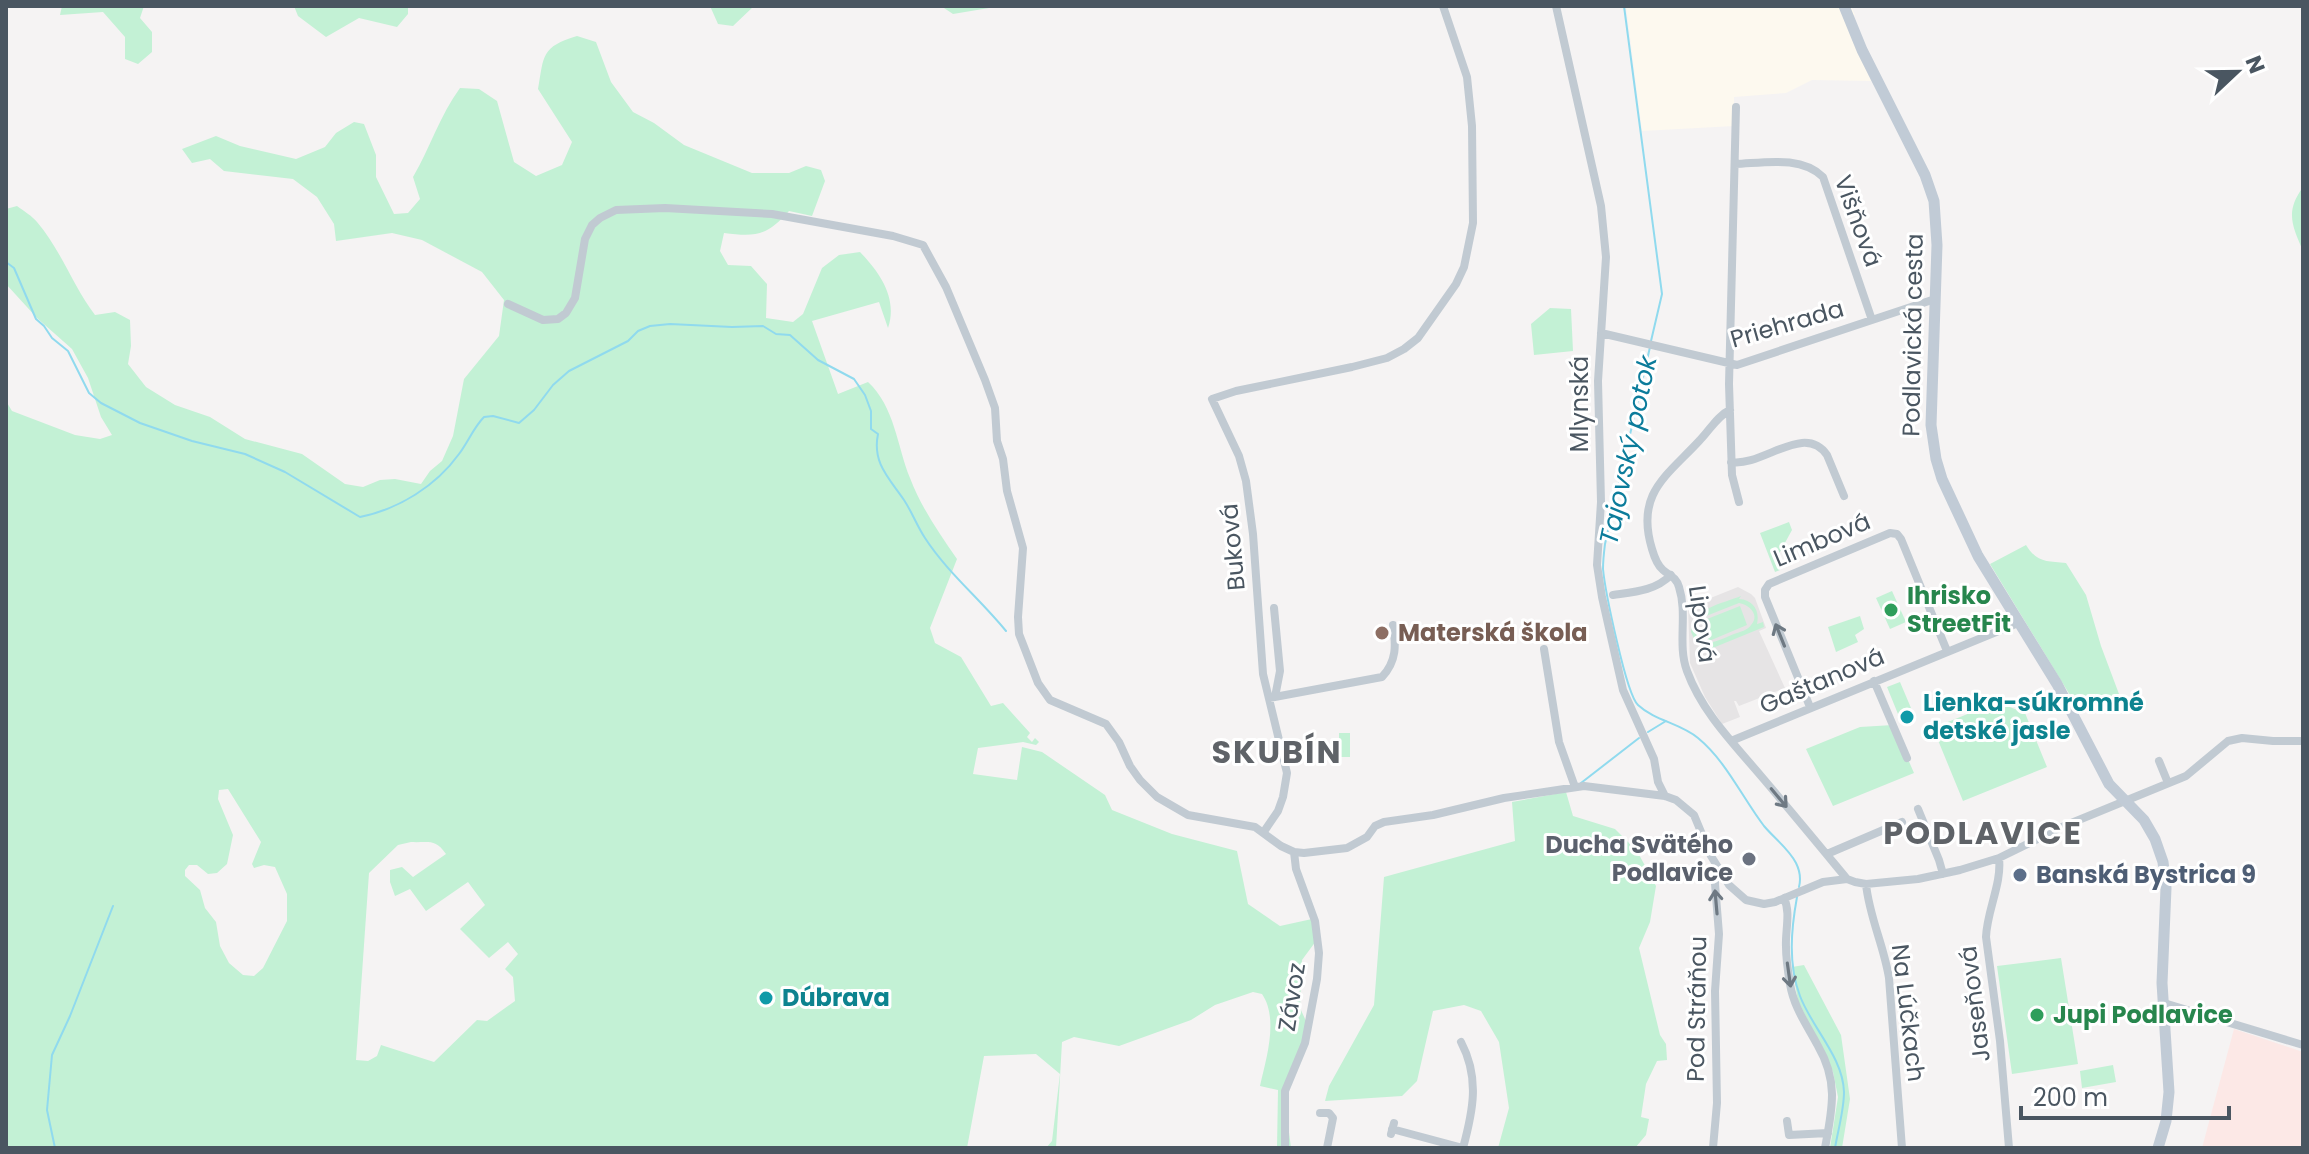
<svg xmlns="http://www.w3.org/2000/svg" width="2309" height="1154" viewBox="0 0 2309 1154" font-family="Poppins,sans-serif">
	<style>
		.commercial { fill: #fdf9ef }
		.education { fill: #e6e4e5 }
		.medical { fill: #fce8e6 }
		.green { fill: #c3f1d5; fill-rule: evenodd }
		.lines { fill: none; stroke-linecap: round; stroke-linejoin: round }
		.stream { stroke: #90daee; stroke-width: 2 }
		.street { stroke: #c1cad2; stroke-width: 8 }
		.secondary { stroke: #c1cbd6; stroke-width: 11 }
		.oneway { stroke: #6e7983 }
		.leisure-dot { fill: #2e9e5b; stroke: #fff; stroke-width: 3 }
		.education-dot { fill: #8d6e63; stroke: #fff; stroke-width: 3 }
		.culture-dot { fill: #0f9aa8; stroke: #fff; stroke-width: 3 }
		.worship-dot { fill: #6b7280; stroke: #fff; stroke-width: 3 }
		.service-dot { fill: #5c6f8a; stroke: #fff; stroke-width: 3 }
		.labels { text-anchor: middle; stroke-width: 6; stroke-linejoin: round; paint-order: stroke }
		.street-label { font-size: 24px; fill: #4a5661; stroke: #fff }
		.leisure-label { font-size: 24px; font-weight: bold; fill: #27864d; stroke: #fff; text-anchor: start }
		.education-label { font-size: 24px; font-weight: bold; fill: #785e54; stroke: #fff; text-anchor: start }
		.culture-label { font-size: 24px; font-weight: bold; fill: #0d838f; stroke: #fff; text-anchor: start }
		.worship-label { font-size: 24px; font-weight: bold; fill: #5b616d; stroke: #fff; text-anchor: end }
		.service-label { font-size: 24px; font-weight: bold; fill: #4e5e75; stroke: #fff; text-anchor: start }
		.water-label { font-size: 26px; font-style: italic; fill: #0c7c9b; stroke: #fff }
		.district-label { font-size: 32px; font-weight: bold; letter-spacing: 2px; fill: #5f6368; stroke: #fff }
	</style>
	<rect width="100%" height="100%" fill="#f5f3f3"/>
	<path class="commercial" d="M1626 6H1851L1855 15 1845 19 1871 81 1812 80 1786 93 1734 97V126L1642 131Z"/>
	<path class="education" d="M1738 587 1751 594 1755 598 1766 628 1759 631 1785 688 1739 706 1736 701H1734L1740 717 1722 724 1705 697 1690 663 1688 607Z"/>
	<path class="medical" d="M2234 1029 2303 1052V1148H2202Z"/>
	<path class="green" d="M62 6H144L140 18 152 32V52L138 64 125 59V37L103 12 60 15Z
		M294 6H408V14L397 27 359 18 326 37 298 16Z
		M710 6H754L733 26 718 24Z
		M941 6H1001L953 14Z
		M577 36 596 42 611 82 633 112 654 123 684 145 752 173H789L806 166 821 170 825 181 812 216 789 211C767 236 756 237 724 233L720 251 728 265 751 266 767 284 766 318 793 322 803 314 822 268 839 255 860 252C880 273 898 298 888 328L879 302 812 321 838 394 868 382C895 407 897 446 910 478 921 507 939 533 957 559L930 628 935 643 961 657 991 706 1003 703 1030 733 1027 737 1032 742 1035 738 1039 742 1036 745 1023 742 978 748 973 774 1017 780 1022 747 1042 752 1105 795 1112 810 1172 834 1237 851 1248 904 1280 926 1312 919 1316 941 1302 960 1300 1008 1306 1021 1301 1051 1285 1101 1291 1148H1277L1278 1090 1260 1086C1266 1059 1279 1019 1262 994L1253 992 1215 1005 1191 1020 1119 1046 1074 1037 1062 1042 1056 1148H1046L1052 1141 1060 1074 1036 1054 984 1056 967 1148H6V401L12 411 75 435 100 439 112 435 101 417 88 378 72 349 37 318 6 284V209L17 206C24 211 32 216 37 222 61 250 73 286 95 315L115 312 130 320 131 346 128 364 146 387 175 405 210 417 245 439 302 454 345 484 363 487 380 480 395 479 421 484 430 471 442 461 453 436 464 379 499 336 504 300 482 272 422 240 392 233 336 241 334 224 317 197 293 179 224 171 210 159 192 163 182 149 216 136 240 146 296 159 325 147 336 133 354 122 364 124 376 155V177L394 214 408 213 420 199 413 177C430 148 440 115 460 88L479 89 497 101 514 162 536 176 562 165 572 142 538 89C544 55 541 47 577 36ZM228 789 261 842 252 864 254 868 264 865 275 867 287 894V921L263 968 254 976 243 975 229 963 220 946 216 922 205 908 200 890 185 876V870L189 865H197L208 874 217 873 227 864 233 835 218 799 219 790ZM411 842C428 843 435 838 446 854L413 877 402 867 390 870V882L395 896 410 889 426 911 468 882 485 905 460 929 489 958 508 942 518 954 505 969 513 977 515 1001 487 1021 477 1020 434 1062 381 1045 377 1056 368 1061 356 1060 369 873 398 845Z
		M2303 187V251C2292 225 2285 212 2303 187Z
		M1550 308 1571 309 1573 351 1534 355 1531 324Z
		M1789 522 1792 530 1776 559 1780 570 1775 572 1760 533Z
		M2026 545C2037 563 2047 561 2066 563L2086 595 2101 646 2119 694 2087 706 2084 701 2076 705 1990 564Z
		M1892 591 1906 622 1890 629 1876 598Z
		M1741 596 1739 599C1753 600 1760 610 1757 624L1763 622 1764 627 1698 654 1696 649 1702 646 1695 641 1691 632C1693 608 1721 604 1741 596ZM1739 603C1750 605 1760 615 1751 625 1748 630 1740 632 1734 634 1719 640 1697 653 1695 627L1701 618Z
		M1740 606 1747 625 1709 641 1702 621Z
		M1860 616 1864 629 1855 635 1858 642 1836 652 1828 627Z
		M1900 682 1911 708 1898 714 1887 687Z
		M1997 702 2025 713 2047 767 1963 801 1933 728Z
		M1893 725 1914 773 1833 806 1806 749 1860 727Z
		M1339 733H1350V757H1339Z
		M1566 792 1573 816 1615 829 1637 851 1656 886 1650 922 1639 948 1660 1035 1666 1044 1667 1060 1657 1061 1646 1084 1641 1117 1649 1119 1646 1135 1635 1148H1498L1509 1108 1499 1042 1481 1011 1464 1005 1433 1011 1417 1081 1402 1096 1325 1101 1329 1086 1374 1005 1384 877 1515 841 1512 802Z
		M2061 958 2078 1064 2012 1074 1997 966Z
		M1804 965 1841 1035 1850 1099 1842 1148H1830L1838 1097 1833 1072 1798 1001 1792 967Z
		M2113 1065 2116 1082 2082 1088 2080 1071Z"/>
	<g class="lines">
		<path class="stream" d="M1624 6 1662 294 1651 341
			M6 262 14 268 36 319 44 326 52 338 68 351 89 393 101 403 140 423 192 441 245 454 285 472 360 517C399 509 436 486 459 454 468 442 474 427 484 417L493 416 519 423 534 410 553 385 569 371 628 341 638 331 650 326 670 324 732 327 763 326 776 334 790 335 818 360 854 379 865 395 871 411V429L878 434C872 463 889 478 904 500 912 512 917 526 925 538 947 572 980 599 1006 631
			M1650 347 1605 544C1604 552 1603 561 1603 569 1605 590 1626 694 1638 705 1655 721 1680 723 1698 738 1726 761 1742 797 1764 826 1774 838 1789 849 1796 863 1800 871 1801 879 1799 887
			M1648 732 1666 721
			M1581 783 1639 738
			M1797 897C1791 930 1788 964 1800 996 1812 1028 1843 1057 1844 1092 1844 1110 1838 1130 1835 1148
			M55 1148 47 1110 52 1055 70 1016 113 906"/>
		<path class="street" d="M1556 6 1601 206 1606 257 1598 381 1601 502 1597 565 1602 597 1623 690 1654 759 1658 782 1665 796
			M1736 107 1729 384 1732 475 1739 502
			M1735 164C1763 163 1801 155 1823 177L1872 320
			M508 304 543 320 558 319 566 313 575 298 585 239 592 225 600 218 616 210 665 208 772 214 893 236 923 245 946 287 985 380 995 408 997 441 1003 459 1007 491 1023 548 1018 617 1019 634 1038 683 1050 700 1106 724 1119 742 1130 766 1140 780 1157 797 1188 815 1255 827 1281 846 1294 852 1304 853 1347 848 1367 837 1375 826 1384 822 1433 815 1504 798 1584 786 1665 796 1676 800 1694 815 1711 856 1729 885 1746 900 1764 904 1775 902 1823 882 1847 879 1855 882 1866 884 1918 879 1960 870 1999 858 2064 826 2186 776 2228 741 2242 738 2273 741H2303
			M1601 333 1737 365 1935 299
			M1730 410C1717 416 1710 430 1700 440 1667 476 1635 493 1652 549 1654 556 1657 565 1663 570 1670 576 1676 577 1679 587 1688 615 1677 644 1687 671 1702 712 1733 743 1761 776 1790 810 1818 844 1847 879
			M1731 462C1763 467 1804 422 1827 455L1844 496
			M1613 595C1634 592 1655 591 1671 575
			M1274 608 1280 671 1275 697
			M1544 649 1559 742 1575 787
			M1874 681 1907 758
			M1269 698 1382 677C1397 661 1396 645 1393 625
			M1810 707 1765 597V590L1769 584 1890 533 1897 534 1901 539 1947 651
			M1731 741 2018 623
			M2159 761 2168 783
			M1918 809 1939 860 1943 874
			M1263 833 1278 811 1283 797 1287 773 1263 674 1253 534 1246 481 1239 456 1212 399 1236 391 1352 367 1387 358 1404 349 1418 338 1456 284 1464 267 1473 223 1472 126 1467 77 1443 6
			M1827 854 1902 822
			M1999 858C2002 884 1987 910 1986 937L2000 1041 2009 1148
			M1866 884C1869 916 1884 946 1889 978L1902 1148
			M1784 898C1791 913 1785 931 1786 947 1786 959 1788 972 1790 984 1794 1008 1807 1025 1818 1046 1839 1082 1832 1110 1825 1148
			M2164 1003 2303 1045
			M1461 1042C1480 1078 1473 1111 1463 1148
			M1320 1113H1329L1333 1118 1327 1148
			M1787 1121 1789 1135 1828 1133
			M1392 1129 1463 1148
			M1391 1134 1394 1123
			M1285 1148V1091L1305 1043 1317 979 1319 953 1315 921 1296 869 1294 852
			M1713 1148 1717 1103 1715 991 1719 934 1715 884V877L1719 871"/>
		<path class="secondary" d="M1844 6 1862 50 1925 175 1934 201 1937 245 1931 425 1936 459 1942 479 1978 556 2057 684 2109 784 2144 820 2155 839 2163 862 2166 888 2162 983 2169 1092 2166 1121 2158 1148"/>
	</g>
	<defs><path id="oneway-shaft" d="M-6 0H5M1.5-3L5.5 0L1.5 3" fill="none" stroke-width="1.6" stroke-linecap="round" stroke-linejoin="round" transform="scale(2)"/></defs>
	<g class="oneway">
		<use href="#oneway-shaft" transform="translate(1780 635) rotate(-112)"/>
		<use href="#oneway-shaft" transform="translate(1779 798) rotate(50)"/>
		<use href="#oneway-shaft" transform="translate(1716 902) rotate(-95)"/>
		<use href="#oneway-shaft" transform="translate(1789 975) rotate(82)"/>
	</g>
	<g class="leisure-dot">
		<circle cx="1891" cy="610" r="8"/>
		<circle cx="2037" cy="1015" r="8"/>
	</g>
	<circle class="education-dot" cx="1382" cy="633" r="8"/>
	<g class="culture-dot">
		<circle cx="1907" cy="717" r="8"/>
		<circle cx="766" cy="998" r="8"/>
	</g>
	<circle class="worship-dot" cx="1749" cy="859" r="8"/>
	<circle class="service-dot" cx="2020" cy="875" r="8"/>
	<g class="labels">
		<g class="street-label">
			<text transform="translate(1858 221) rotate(70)" y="8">Višňová</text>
			<text transform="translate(1787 324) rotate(-16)" y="8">Priehrada</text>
			<text transform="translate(1913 335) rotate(-89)" y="8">Podlavická cesta</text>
			<text transform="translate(1580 404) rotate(-90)" y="8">Mlynská</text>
			<text transform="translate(1822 540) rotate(-23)" y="8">Limbová</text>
			<text transform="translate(1233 547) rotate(-95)" y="8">Buková</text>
			<text transform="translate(1702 624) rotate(82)" y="8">Lipová</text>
			<text transform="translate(1822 681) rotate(-23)" y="8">Gaštanová</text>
			<text transform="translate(1292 997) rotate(-81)" y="8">Závoz</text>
			<text transform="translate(1975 1004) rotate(-97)" y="8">Jaseňová</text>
			<text transform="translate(1697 1009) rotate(-89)" y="8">Pod Stráňou</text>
			<text transform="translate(1908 1013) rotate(83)" y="8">Na Lúčkach</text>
		</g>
		<g class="leisure-label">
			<text x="1907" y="604">Ihrisko<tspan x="1907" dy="28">StreetFit</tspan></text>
			<text x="2053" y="1023">Jupi Podlavice</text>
		</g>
		<g class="education-label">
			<text x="1398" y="641">Materská škola</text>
		</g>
		<g class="culture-label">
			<text x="1923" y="711">Lienka-súkromné<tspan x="1923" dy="28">detské jasle</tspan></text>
			<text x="782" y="1006">Dúbrava</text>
		</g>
		<g class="worship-label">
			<text x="1733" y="853">Ducha Svätého<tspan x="1733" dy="28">Podlavice</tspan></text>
		</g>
		<g class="service-label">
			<text x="2036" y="883">Banská Bystrica 9</text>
		</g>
		<g class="water-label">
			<text transform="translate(1628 450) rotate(-78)" y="9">Tajovský potok</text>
		</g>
		<g class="district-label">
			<text x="1277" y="763">SKUBÍN</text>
			<text x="1983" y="844">PODLAVICE</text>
		</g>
	</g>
	<rect width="2309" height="1154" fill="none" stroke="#4a5661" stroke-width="16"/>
	<g transform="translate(2237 72) rotate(68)" stroke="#ffffff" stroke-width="6" paint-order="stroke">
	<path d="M0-6L14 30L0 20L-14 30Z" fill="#4a5661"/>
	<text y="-12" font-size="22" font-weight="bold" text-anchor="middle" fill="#4a5661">N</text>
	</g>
	<path d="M2021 1106v12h208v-12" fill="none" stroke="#4a5661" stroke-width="4"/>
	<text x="2033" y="1106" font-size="24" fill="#4a5661" stroke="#ffffff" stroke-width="6" paint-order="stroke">200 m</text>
</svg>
